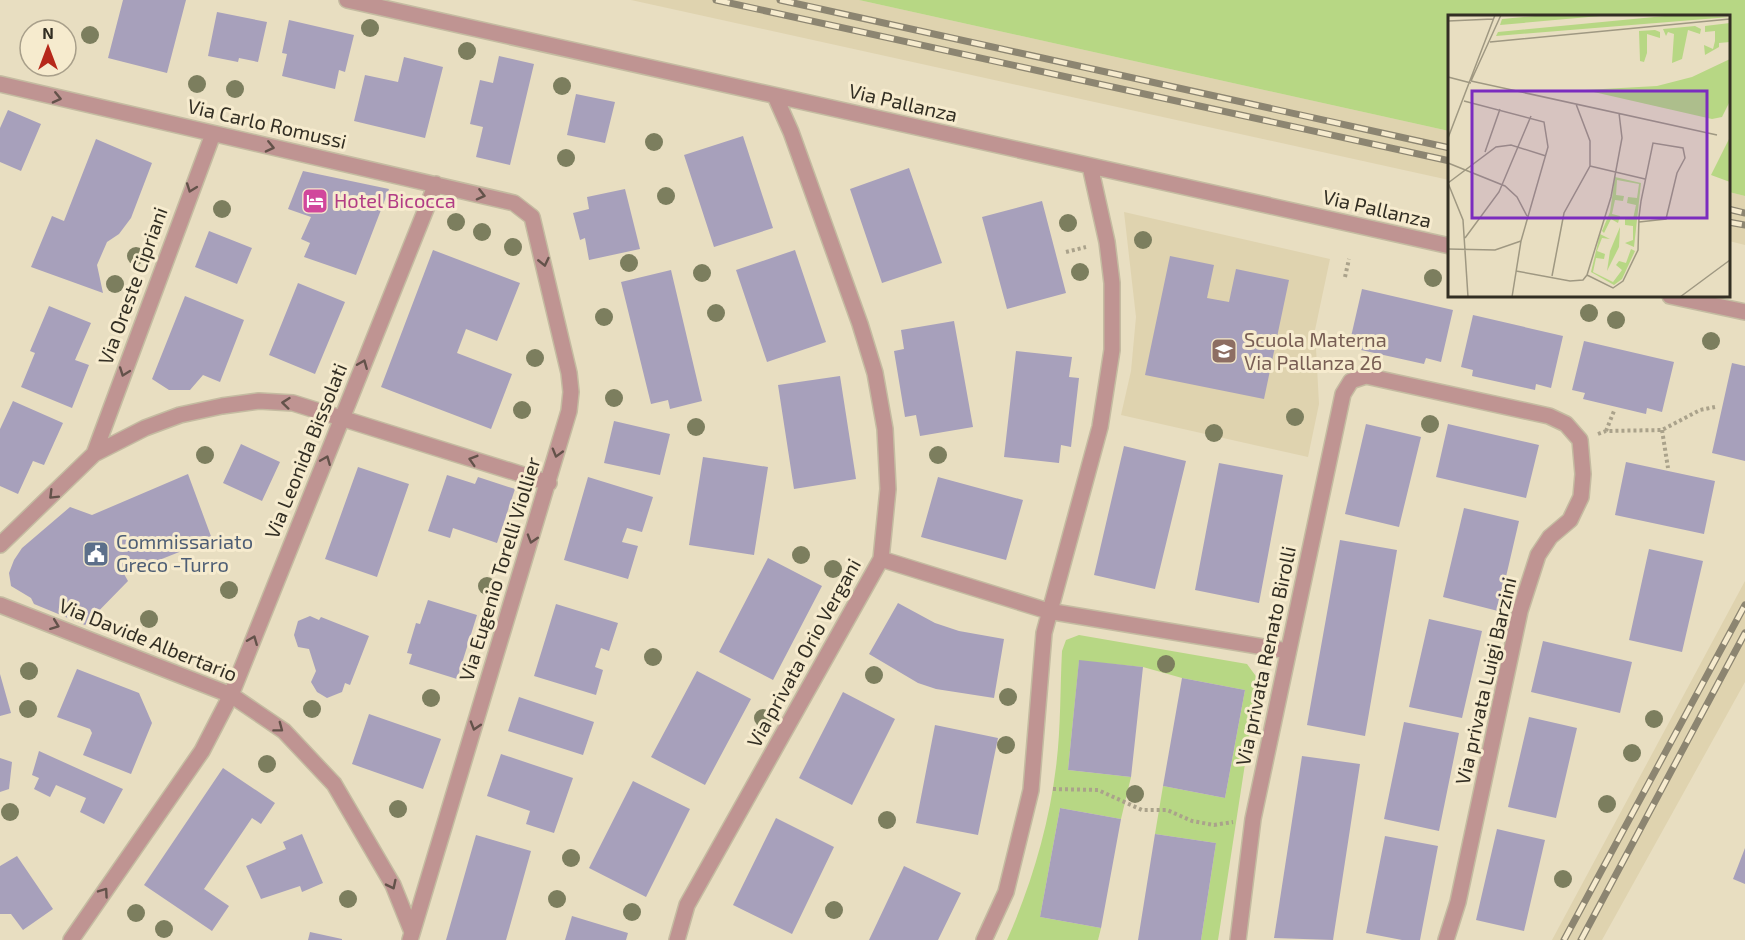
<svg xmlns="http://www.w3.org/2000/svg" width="1745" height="940" viewBox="0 0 1745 940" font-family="'Exo 2',sans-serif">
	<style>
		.built { fill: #dfd3af }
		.green { fill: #b7d784 }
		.building { fill: #a7a0bb }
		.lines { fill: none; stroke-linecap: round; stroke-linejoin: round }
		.minor-casing { stroke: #c4bba1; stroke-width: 18 }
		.path { stroke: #aaa28b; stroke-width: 4; stroke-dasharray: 3 3; stroke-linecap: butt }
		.minor { stroke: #bf9492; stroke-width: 15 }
		.rail-casing { stroke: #8c8571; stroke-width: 7 }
		.rail { stroke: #f6ebce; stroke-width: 4.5; stroke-dasharray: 14; stroke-linecap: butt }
		.tree { fill: #7c7e5e }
		.oneway { stroke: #63524a }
		.labels { text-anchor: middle; stroke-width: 6; stroke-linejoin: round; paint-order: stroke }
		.street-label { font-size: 20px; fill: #322e23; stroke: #f6ebce }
		.hotel-label { font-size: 20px; fill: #b23c85; stroke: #f6ebce; text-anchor: start }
		.education-label { font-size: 20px; fill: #785e54; stroke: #f6ebce; text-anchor: start }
		.service-label { font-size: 20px; fill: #4e5e75; stroke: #f6ebce; text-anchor: start }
		.inset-road { fill: none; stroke: #9f9882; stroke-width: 1.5 }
		.view { fill: #7b2cbf; fill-opacity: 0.15; stroke: #7b2cbf; stroke-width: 3 }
		.inset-edge { fill: none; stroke: #322e23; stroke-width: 3 }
	</style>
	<rect width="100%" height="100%" fill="#e8dec1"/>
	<path class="built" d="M631 0H859L1449 131V180Z
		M1729 192 1745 196V245L1729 241Z
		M1124 212 1330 259 1315 330 1319 404 1308 457 1121 415 1131 371 1136 317Z
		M1745 581V682L1602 940H1552Z"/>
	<path class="green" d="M859 0H1745V196L1729 192 1728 16H1450L1449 131Z
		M1079 635 1247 664 1258 679 1218 940H1201L1216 843 1155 834 1163 786 1225 798 1245 690 1182 678 1143 667 1079 661 1068 770 1131 777 1121 819 1060 808 1040 917 1101 928 1098 940H1007C1031 886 1049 825 1056 767 1061 729 1060 689 1062 651L1066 640Z"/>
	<path class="building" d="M123 0H186L167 73 108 58Z
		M217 12 267 22 258 62 239 58 238 62 208 56Z
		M289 20 354 35 345 72 339 70 335 89 282 76 287 54 282 53Z
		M499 56 534 64 510 165 476 157 483 127 470 124 480 80 493 83Z
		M404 57 443 67 425 138 354 121 365 75 398 82Z
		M576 94 615 102 605 143 567 135Z
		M8 110 41 124 21 171 0 162V128Z
		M743 136 773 228 714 247 684 155Z
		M96 139 152 163 131 218 119 234 107 242 97 265 103 293 31 267 52 216 64 221Z
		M909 168 942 263 882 283 850 189Z
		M303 171 389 189 356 275 304 257 310 243 301 239 311 217 288 209Z
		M625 189 640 249 589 260 585 238 580 240 573 213 589 209 587 197Z
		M1042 201 1066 293 1007 309 982 217Z
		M209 231 252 248 237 284 195 267Z
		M433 250 520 283 497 341 466 329 457 353 512 374 491 429 381 387Z
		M795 250 826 342 767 362 736 270Z
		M1170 256 1214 265 1207 298 1229 302 1236 269 1289 280 1264 399 1145 375Z
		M671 270 702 401 670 409 668 400 651 404 621 282Z
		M298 283 345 302 315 374 269 355Z
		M1362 289 1453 310 1441 362 1426 358 1424 364 1361 350 1363 344 1350 341Z
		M185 296 244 320 220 382 203 375 190 390H169L152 379Z
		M49 306 91 323 75 360 89 365 72 408 21 387 35 353 30 351Z
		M1473 315 1563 336 1551 388 1536 384 1535 390 1472 376 1473 370 1461 367Z
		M954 321 973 427 920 436 916 415 905 417 894 351 904 349 901 330Z
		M1584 341 1674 362 1662 412 1647 408 1646 414 1583 399 1585 393 1572 390Z
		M1016 351 1072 357 1069 377 1079 378 1071 447 1061 445 1059 463 1004 457Z
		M1732 363 1745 366V461L1712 453Z
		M840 376 856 479 794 489 778 385Z
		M13 401 63 423 44 465 33 461 18 494 0 486V429Z
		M614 421 670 434 660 475 604 463Z
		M1366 424 1421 437 1399 527 1345 514Z
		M1448 424 1539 445 1526 498 1436 477Z
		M241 444 280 462 262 501 223 483Z
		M1124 446 1186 461 1155 589 1094 575Z
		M703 457 768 467 754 555 689 545Z
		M1626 462 1715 481 1704 534 1615 515Z
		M1219 463 1283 475 1259 603 1195 590Z
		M358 467 409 484 377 577 325 559Z
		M188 474 212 539 124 574 128 581 85 625 34 604 31 598 11 586 9 573 14 560 22 548 70 507 92 515Z
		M447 475 475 484 478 477 515 489 497 543 453 528 450 538 428 531Z
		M588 477 653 497 642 532 627 528 622 542 638 546 628 579 564 560Z
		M938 477 1023 500 1006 560 921 537Z
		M1464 508 1519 521 1498 611 1443 597Z
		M1340 540 1397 550 1365 736 1307 725Z
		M1649 549 1703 561 1682 652 1629 640Z
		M768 558 822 586 773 680 719 652Z
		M428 600 477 615 457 679 409 664 412 654 407 653 416 623 420 624Z
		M898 603 935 623 959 631 1004 639 994 698 936 689 918 683 869 654Z
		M556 604 618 623 609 651 601 648 595 667 603 670 596 695 534 676Z
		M310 616 319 620 321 617 369 636 350 685 345 683 342 692 327 698 317 692 311 682 316 671 309 649 298 647 294 635 298 621Z
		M1429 619 1482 631 1462 718 1409 707Z
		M1543 641 1632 662 1620 713 1531 692Z
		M1079 660 1143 667 1131 777 1068 770Z
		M77 669 139 693 152 723 131 774 83 755 92 733 90 729 57 717Z
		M697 671 751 699 705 785 651 757Z
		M0 674 11 713 0 716Z
		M1182 678 1245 690 1225 798 1163 786Z
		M843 692 895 719 852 805 799 778Z
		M519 697 594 722 583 755 508 731Z
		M369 714 441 739 423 789 352 764Z
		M1529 717 1577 728 1556 818 1508 807Z
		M1404 722 1459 733 1439 831 1384 819Z
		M935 725 998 738 978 835 916 823Z
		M39 751 123 789 104 824 80 812 86 798 56 785 50 797 34 789 39 778 32 775Z
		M501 754 573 778 554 833 526 824 530 811 487 796Z
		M1302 756 1360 764 1333 940 1274 938Z
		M0 758 12 762 9 789 0 792Z
		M223 768 275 803 261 824 252 818 204 889 229 906 212 931 144 885Z
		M633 781 690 809 646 897 589 868Z
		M1060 808 1121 819 1101 928 1040 917Z
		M776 818 834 847 792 934 733 905Z
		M1497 829 1545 840 1524 931 1476 920Z
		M302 834 323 883 302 892 300 886 261 899 246 866 286 849 283 842Z
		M1155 834 1216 843 1201 940H1138Z
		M476 835 531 851 506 940H446Z
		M1385 836 1438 846 1420 940H1402L1366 933Z
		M1745 848V884L1733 879Z
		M17 856 53 909 23 930 11 914H0V866Z
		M904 866 961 893 938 940H869Z
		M572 916 628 933 626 940H565Z
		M310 932 342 939V940H308Z"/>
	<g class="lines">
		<g class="minor-casing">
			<path id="minor" d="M347 0 1450 246
				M0 84 514 203 532 217 569 373 571 392 569 411 410 940
				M1670 296 1745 312
				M94 454 213 134
				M0 545 94 454 145 428 180 415 222 406 259 401 293 403 549 483
				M881 559 1048 611 1288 651
				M0 605 231 695 284 731 334 784 393 885 412 932
				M71 940 202 751 231 695 436 184
				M677 940 687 905 881 559 888 489 885 429 875 373 860 324 791 132 775 96
				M984 940 1006 892 1031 790 1044 633 1100 427 1112 350V283L1107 242 1090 166
				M1238 940 1253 819 1343 394 1351 381 1366 376 1549 416 1566 424 1580 440 1583 474 1581 497 1570 520 1550 537 1538 555 1520 611 1458 902 1446 940"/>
		</g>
		<path class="path" d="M1066 252 1086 247
			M1345 277 1349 259
			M1662 430 1668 468
			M1606 431 1614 411
			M1598 434 1606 431 1662 430 1700 410 1715 407
			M1053 789 1098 790 1142 810H1167L1192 821 1214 825 1233 822"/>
		<use href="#minor" class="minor"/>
		<g class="rail-casing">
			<path id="rail" d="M716 0 1450 161
				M780 0 1450 148
				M1728 209 1745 213
				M1728 222 1745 225
				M1564 940 1745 605
				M1581 940 1745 633"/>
		</g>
		<use href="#rail" class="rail"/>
	</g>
	<g class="tree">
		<circle cx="370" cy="28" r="9"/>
		<circle cx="90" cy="35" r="9"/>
		<circle cx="467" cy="51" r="9"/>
		<circle cx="197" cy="84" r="9"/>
		<circle cx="562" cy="86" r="9"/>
		<circle cx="235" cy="89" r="9"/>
		<circle cx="654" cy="142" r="9"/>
		<circle cx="566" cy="158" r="9"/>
		<circle cx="666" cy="196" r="9"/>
		<circle cx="222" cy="209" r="9"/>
		<circle cx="456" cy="222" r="9"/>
		<circle cx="1068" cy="223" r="9"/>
		<circle cx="482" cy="232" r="9"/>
		<circle cx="1143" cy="240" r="9"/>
		<circle cx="513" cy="247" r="9"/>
		<circle cx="136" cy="256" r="9"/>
		<circle cx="629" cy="263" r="9"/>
		<circle cx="1080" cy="272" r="9"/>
		<circle cx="702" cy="273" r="9"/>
		<circle cx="1433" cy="278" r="9"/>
		<circle cx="115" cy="284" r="9"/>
		<circle cx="716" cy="313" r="9"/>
		<circle cx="1589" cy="313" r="9"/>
		<circle cx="604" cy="317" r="9"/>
		<circle cx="1616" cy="320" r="9"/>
		<circle cx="1711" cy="341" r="9"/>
		<circle cx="535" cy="358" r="9"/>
		<circle cx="614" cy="398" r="9"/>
		<circle cx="522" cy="410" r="9"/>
		<circle cx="1295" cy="417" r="9"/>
		<circle cx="1430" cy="424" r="9"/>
		<circle cx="696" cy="427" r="9"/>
		<circle cx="1214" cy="433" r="9"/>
		<circle cx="205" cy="455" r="9"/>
		<circle cx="938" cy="455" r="9"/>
		<circle cx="801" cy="555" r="9"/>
		<circle cx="833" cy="569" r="9"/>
		<circle cx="487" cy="586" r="9"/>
		<circle cx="229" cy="590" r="9"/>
		<circle cx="149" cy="619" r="9"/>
		<circle cx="653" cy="657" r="9"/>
		<circle cx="1166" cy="664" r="9"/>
		<circle cx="29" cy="671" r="9"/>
		<circle cx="874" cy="675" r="9"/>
		<circle cx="1008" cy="697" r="9"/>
		<circle cx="431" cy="698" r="9"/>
		<circle cx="28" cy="709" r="9"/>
		<circle cx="312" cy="709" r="9"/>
		<circle cx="763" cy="718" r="9"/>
		<circle cx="1654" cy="719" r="9"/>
		<circle cx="1006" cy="745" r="9"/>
		<circle cx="1632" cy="753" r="9"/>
		<circle cx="267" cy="764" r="9"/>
		<circle cx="1135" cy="794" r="9"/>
		<circle cx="1607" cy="804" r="9"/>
		<circle cx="398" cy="809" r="9"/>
		<circle cx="10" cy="812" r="9"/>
		<circle cx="887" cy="820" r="9"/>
		<circle cx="571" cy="858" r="9"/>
		<circle cx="1563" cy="879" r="9"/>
		<circle cx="348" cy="899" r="9"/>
		<circle cx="557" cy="899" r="9"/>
		<circle cx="834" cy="910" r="9"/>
		<circle cx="632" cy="912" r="9"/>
		<circle cx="136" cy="913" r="9"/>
		<circle cx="164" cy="929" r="9"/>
	</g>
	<defs><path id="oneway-chevron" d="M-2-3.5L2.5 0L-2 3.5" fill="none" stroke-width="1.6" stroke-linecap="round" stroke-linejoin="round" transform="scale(1.5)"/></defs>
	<g class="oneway">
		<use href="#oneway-chevron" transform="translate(57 98) rotate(13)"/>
		<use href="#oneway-chevron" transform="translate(270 147) rotate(13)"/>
		<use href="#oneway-chevron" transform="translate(191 188) rotate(110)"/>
		<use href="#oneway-chevron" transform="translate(481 195) rotate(14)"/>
		<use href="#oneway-chevron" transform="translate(544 262) rotate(77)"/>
		<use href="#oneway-chevron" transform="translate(363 364) rotate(-68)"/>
		<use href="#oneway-chevron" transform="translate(124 372) rotate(110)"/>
		<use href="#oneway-chevron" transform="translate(286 403) rotate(-174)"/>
		<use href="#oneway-chevron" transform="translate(557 453) rotate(106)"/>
		<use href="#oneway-chevron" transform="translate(326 460) rotate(-68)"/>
		<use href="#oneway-chevron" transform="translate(473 460) rotate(-163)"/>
		<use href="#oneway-chevron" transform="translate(53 495) rotate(135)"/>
		<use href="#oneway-chevron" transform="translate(532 539) rotate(107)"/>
		<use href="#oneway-chevron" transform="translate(55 625) rotate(21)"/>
		<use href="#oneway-chevron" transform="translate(253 640) rotate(-68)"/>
		<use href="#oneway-chevron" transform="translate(475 726) rotate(107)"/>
		<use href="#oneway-chevron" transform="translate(279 728) rotate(37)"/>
		<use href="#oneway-chevron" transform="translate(392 885) rotate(64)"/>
		<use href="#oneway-chevron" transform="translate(104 892) rotate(-55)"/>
	</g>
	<defs>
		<g id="hotel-square" transform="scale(1.35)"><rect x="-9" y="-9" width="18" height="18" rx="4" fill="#d1479c" stroke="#f6ebce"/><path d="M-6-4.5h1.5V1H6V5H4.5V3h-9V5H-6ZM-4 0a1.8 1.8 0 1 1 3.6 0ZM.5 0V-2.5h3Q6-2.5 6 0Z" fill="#fff"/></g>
		<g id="school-square" transform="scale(1.35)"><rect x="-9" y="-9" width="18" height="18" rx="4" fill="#8d6e63" stroke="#f6ebce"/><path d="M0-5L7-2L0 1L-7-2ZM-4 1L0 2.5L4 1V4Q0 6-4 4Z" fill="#fff"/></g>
		<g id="civic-square" transform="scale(1.35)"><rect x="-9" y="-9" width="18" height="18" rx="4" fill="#5c6f8a" stroke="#f6ebce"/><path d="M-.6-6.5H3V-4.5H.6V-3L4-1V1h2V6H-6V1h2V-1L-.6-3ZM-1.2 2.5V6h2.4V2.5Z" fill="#fff"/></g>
	</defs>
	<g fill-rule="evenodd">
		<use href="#hotel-square" x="315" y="201"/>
		<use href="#school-square" x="1224" y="351"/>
		<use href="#civic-square" x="96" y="554"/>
	</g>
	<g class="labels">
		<g class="street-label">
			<text transform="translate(903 103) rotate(13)" y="7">Via Pallanza</text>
			<text transform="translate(267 124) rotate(13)" y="7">Via Carlo Romussi</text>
			<text transform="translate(1377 209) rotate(13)" y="7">Via Pallanza</text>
			<text transform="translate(133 286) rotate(-70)" y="7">Via Oreste Cipriani</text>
			<text transform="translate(306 451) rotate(-68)" y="7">Via Leonida Bissolati</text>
			<text transform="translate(500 569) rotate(-73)" y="7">Via Eugenio Torelli Viollier</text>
			<text transform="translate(148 640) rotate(22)" y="7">Via Davide Albertario</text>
			<text transform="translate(804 653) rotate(-61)" y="7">Via privata Orio Vergani</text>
			<text transform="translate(1266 656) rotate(-78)" y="7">Via privata Renato Birolli</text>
			<text transform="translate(1486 681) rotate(-77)" y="7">Via privata Luigi Barzini</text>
		</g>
		<g class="hotel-label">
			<text x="334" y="208">Hotel Bicocca</text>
		</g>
		<g class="education-label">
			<text x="1244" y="347">Scuola Materna<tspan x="1244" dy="23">Via Pallanza 26</tspan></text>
		</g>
		<g class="service-label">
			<text x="116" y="549">Commissariato<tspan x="116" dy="23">Greco -Turro</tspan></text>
		</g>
	</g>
	<g transform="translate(1448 15)">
		<rect width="282" height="282" fill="#e8dec1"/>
		<path d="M98 0H163L52 10 54 4ZM227 0 282 2 48 21 50 17ZM282 8V27L271 28V32L257 40 256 30 265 34 267 26V16L257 17V11ZM247 11 253 14 252 19 240 15 234 44 224 48 226 19 220 17 218 21 215 14ZM207 15 212 17V23L199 19V38L196 47 192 46 191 16ZM282 44V86L274 102 264 104 137 75 209 71 244 62ZM282 122V167L263 160ZM167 162 193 168 186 232 177 228 185 225V211L177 210V203L185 204 188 190 179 188 180 182 189 183 191 169 169 165 168 180 176 181 175 186 167 185 164 199 172 201 170 208 163 204 156 218 154 216 162 197ZM172 212 171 232 159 256 162 236ZM152 219 162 224 154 223 149 236 157 239 156 244 148 243 145 257 165 267 174 255 168 250 171 246 178 248 183 234 187 236 174 264 166 270 143 257Z" fill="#b7d784"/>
		<path class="inset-road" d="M0 6 45 4M42 27 282 4M0 62 23 68M23 66 269 120M23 66 53 0M16 86 96 107 100 132 73 226 64 282M0 123 47 0M37 137 52 94M0 148 57 171 69 182 79 201M142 151 197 164M0 168 15 205 20 282M0 168 48 132 63 130 98 141M17 223 51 177 83 101M0 234 47 235 73 226M68 256 122 266 135 265 139 260M139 260 165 273 175 266 190 235 191 202 193 186 205 128 235 133 237 143 229 158 218 204 191 207M139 260 163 182 174 123 171 98M104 261 116 198 142 151V126L128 89M232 282 282 245"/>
		<path class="view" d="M24 76H259V203H24Z"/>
		<rect width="282" height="282" class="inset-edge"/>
	</g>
	<g transform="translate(48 48)"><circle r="28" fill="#f6ebce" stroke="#a89f8a" stroke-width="1.5"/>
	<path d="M0-4.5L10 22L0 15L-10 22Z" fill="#b6281a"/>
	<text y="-9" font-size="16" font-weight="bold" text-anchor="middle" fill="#322e23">N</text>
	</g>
</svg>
